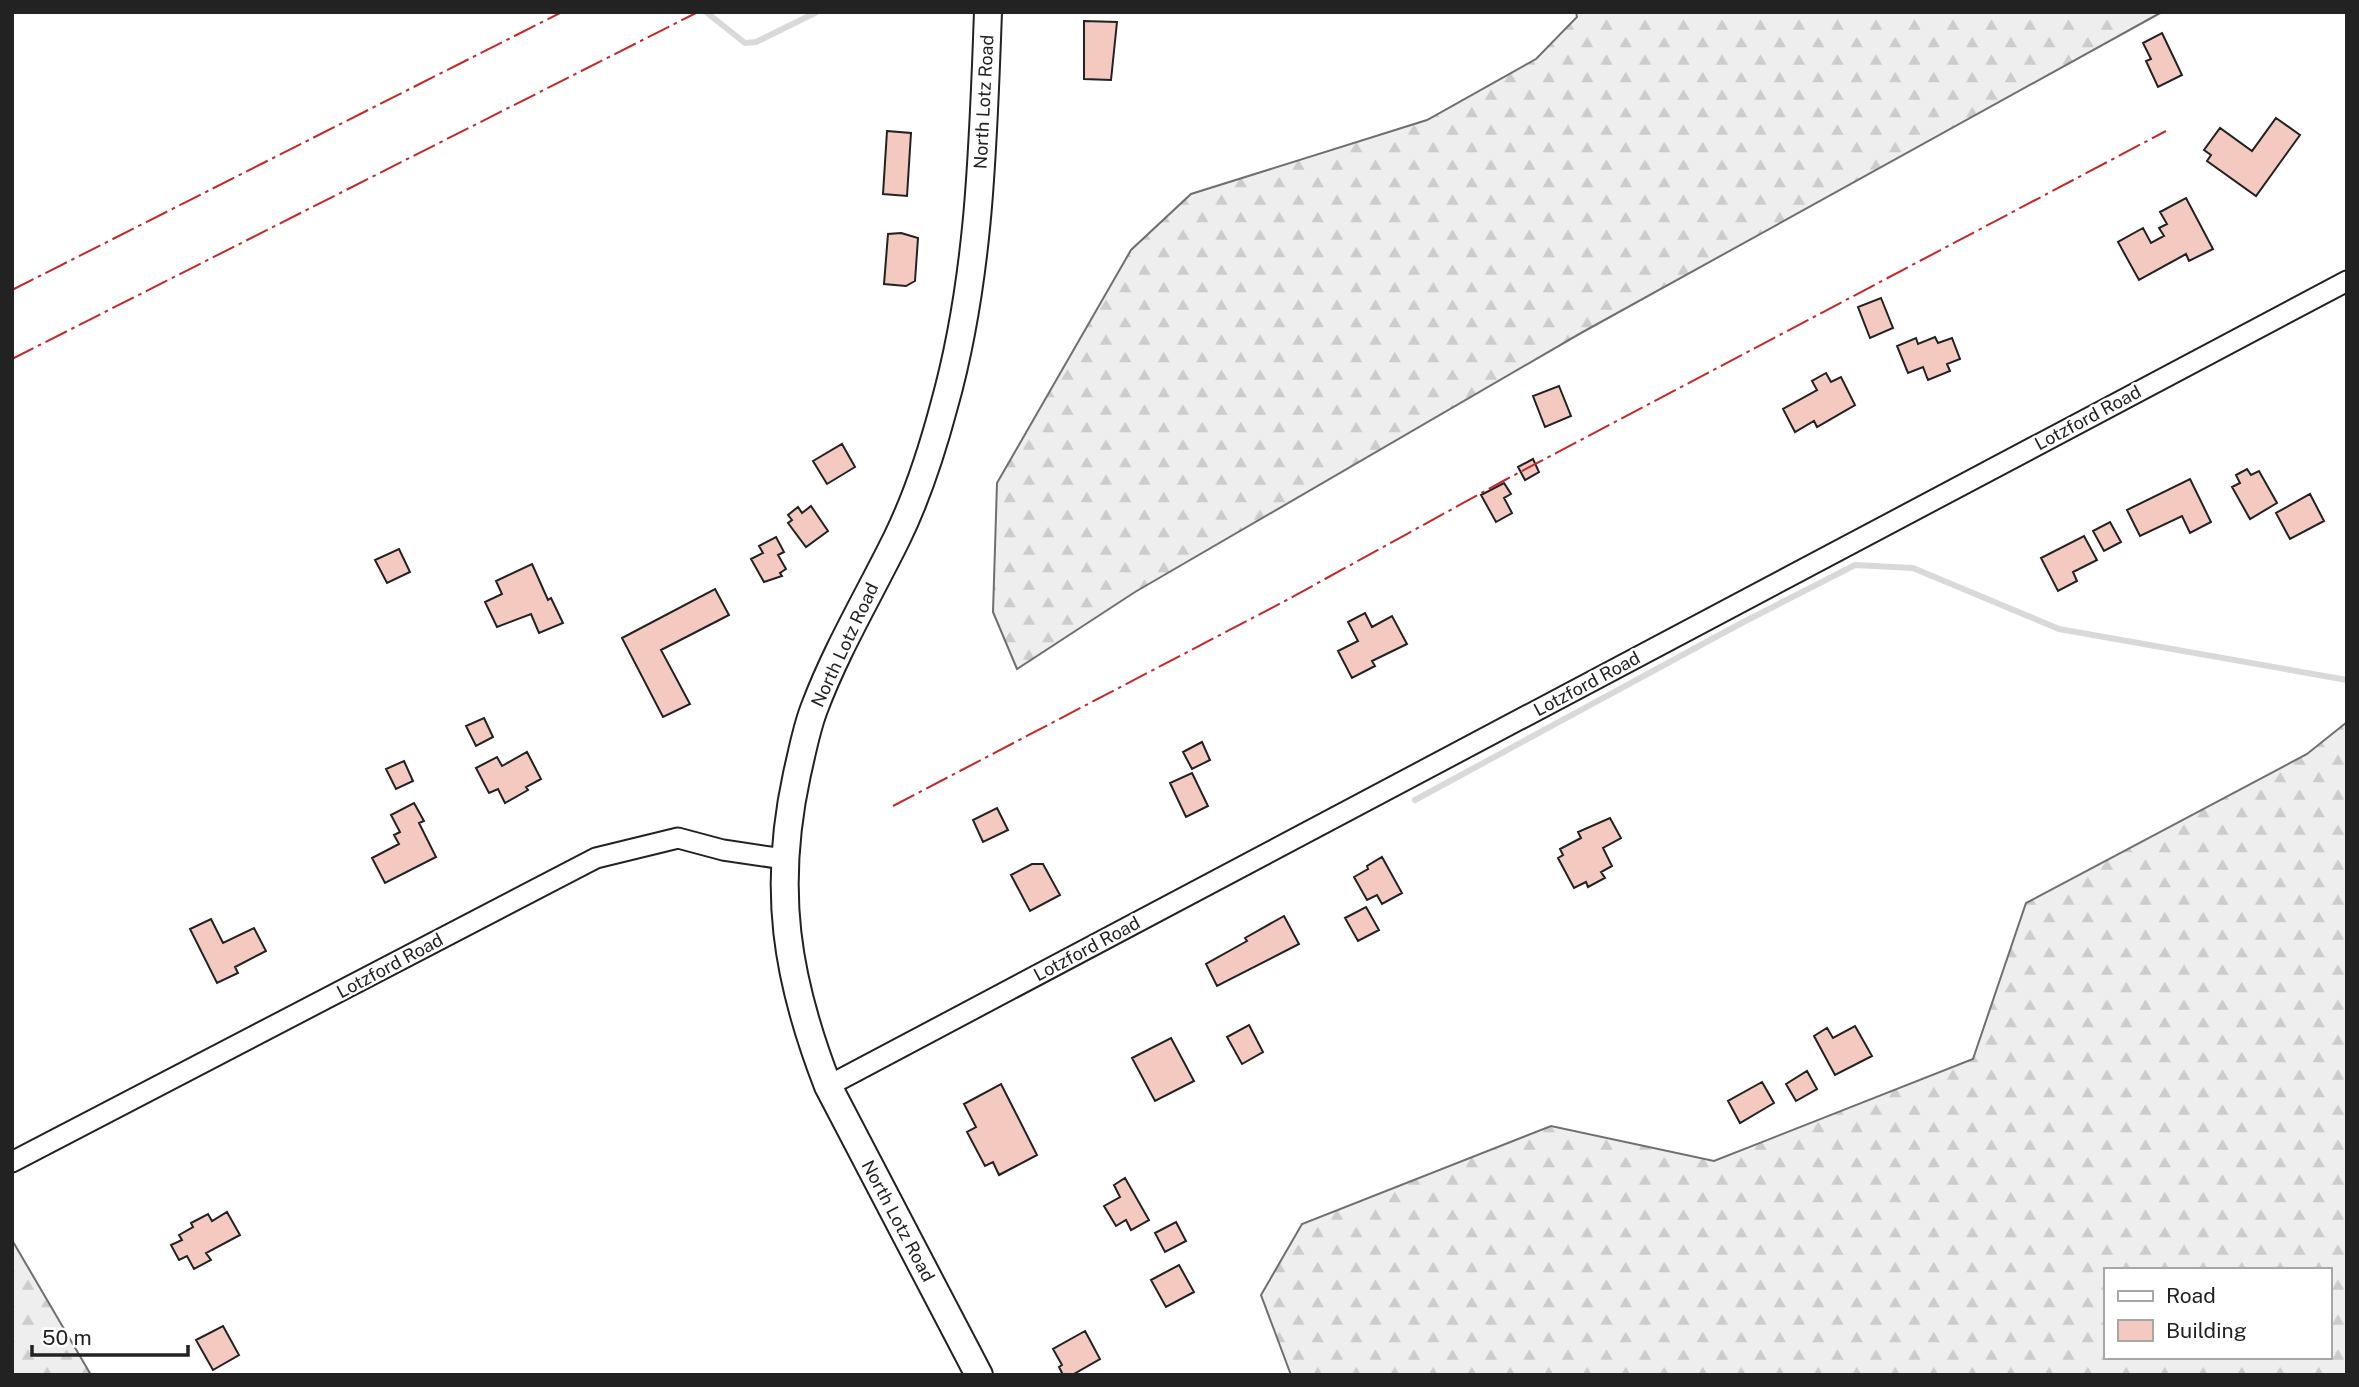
<svg xmlns="http://www.w3.org/2000/svg" width="2359" height="1387" viewBox="0 0 2359 1387" font-family="'Public Sans',sans-serif">
	<style>
		.forest { fill: url(#forest-firs); stroke: #6f6f6f; stroke-width: 2; fill-rule: evenodd }
		.lines { fill: none; stroke-linecap: round; stroke-linejoin: round }
		.stream { stroke: #d9d9d9; stroke-width: 6 }
		.building { fill: #f3c9c0; stroke: #222; stroke-width: 2 }
		.street-casing { stroke: #222; stroke-width: 23 }
		.secondary-casing { stroke: #222; stroke-width: 30 }
		.street { stroke: #fff; stroke-width: 19 }
		.secondary { stroke: #fff; stroke-width: 26 }
		.power { stroke: #c62828; stroke-width: 2; stroke-dasharray: 24 5 3.5 5; stroke-linecap: butt }
		.labels { text-anchor: middle; stroke-width: 5; stroke-linejoin: round; paint-order: stroke }
		.street-label { font-size: 18px; fill: #222; stroke: #fff }
	</style>
	<defs>
		<pattern id="forest-firs" width="22" height="20" patternUnits="userSpaceOnUse" patternTransform="scale(1.75)"><rect width="22" height="20" fill="#eee"/><path d="M5 1l3.5 6h-7zM16 11l3.5 6h-7z" fill="#ccc"/></pattern>
	</defs>
	<rect width="100%" height="100%" fill="#fff"/>
	<path class="forest" d="M1576 12H2162L1581 333 1135 592 1017 669 993 612 997 483 1131 250 1191 194 1427 120 1536 59 1577 17Z
		M2347 722V1375H1291L1261 1295 1302 1224 1551 1126 1714 1161 1973 1059 2026 903 2307 754ZM2105 1270H2329V1357H2105Z
		M12 1240 91 1375H12Z"/>
	<g class="lines">
		<path class="stream" d="M706 12 745 43 756 42 817 12
			M1415 800 1736 626 1855 565 1913 568 2059 629 2347 680"/>
	</g>
	<path class="building" d="M1084 21 1117 22 1111 80 1084 79Z
		M2162 33 2182 75 2158 87 2146 61 2151 59 2143 43Z
		M2276 118 2300 135 2256 196 2207 161 2211 155 2204 150 2220 128 2252 151Z
		M887 131 911 133 907 196 883 194Z
		M2186 198 2213 249 2189 261 2186 254 2139 280 2118 242 2143 228 2151 243 2164 236 2159 228 2167 224 2160 212Z
		M901 233 918 238 915 281 906 286 884 284 888 234Z
		M1881 298 1893 328 1870 338 1858 307Z
		M1935 337 1938 343 1952 338 1960 359 1947 364 1950 371 1928 380 1923 367 1908 373 1897 346 1916 338 1918 344Z
		M1826 373 1831 382 1841 377 1855 405 1817 427 1814 421 1795 432 1783 409 1817 390 1812 381Z
		M1559 386 1571 416 1545 427 1533 396Z
		M842 444 855 467 827 484 813 461Z
		M1533 459 1539 472 1525 480 1518 467Z
		M2247 469 2251 475 2259 471 2277 503 2250 519 2232 487 2240 483 2236 475Z
		M2190 479 2211 522 2190 533 2182 516 2140 536 2127 510Z
		M1504 483 1511 494 1504 498 1512 513 1496 522 1481 495Z
		M2310 494 2324 521 2290 539 2276 513Z
		M811 506 828 531 806 547 788 523 792 520 788 515 798 507 802 513Z
		M2110 522 2121 542 2104 551 2093 531Z
		M2084 536 2097 560 2073 572 2077 581 2058 591 2041 558Z
		M776 537 784 552 778 555 786 569 780 573 782 576 764 582 751 559 763 553 759 546Z
		M399 549 410 572 387 583 375 560Z
		M532 564 548 600 551 598 563 623 539 633 531 614 497 627 485 602 502 594 496 581Z
		M715 589 729 615 661 650 690 704 663 717 622 638Z
		M1365 613 1372 627 1392 616 1407 644 1372 661 1375 666 1352 678 1338 651 1358 641 1348 622Z
		M484 718 493 737 476 746 466 726Z
		M1202 742 1210 760 1192 769 1183 752Z
		M527 752 541 779 526 787 528 790 505 803 498 789 489 793 476 768 497 757 502 766Z
		M404 761 413 781 396 789 386 769Z
		M1192 773 1208 806 1186 817 1170 783Z
		M414 803 424 821 419 823 436 857 385 883 372 858 399 844 394 835 400 832 391 815Z
		M997 808 1008 830 983 842 973 820Z
		M1610 818 1621 838 1603 848 1612 866 1601 872 1605 878 1588 887 1586 882 1574 888 1558 858 1563 855 1560 849 1581 838 1578 832Z
		M1382 857 1402 893 1382 904 1377 895 1367 900 1354 877 1368 869 1367 866Z
		M1032 864H1043L1060 895 1030 911 1011 875Z
		M1366 907 1379 930 1358 941 1345 918Z
		M1284 916 1299 944 1217 986 1206 964 1247 941 1245 938Z
		M211 919 223 943 254 928 266 951 235 967 238 973 217 983 190 929Z
		M1249 1025 1263 1052 1242 1064 1227 1037Z
		M1855 1026 1872 1056 1835 1075 1814 1036 1827 1028 1833 1038Z
		M1171 1038 1194 1081 1155 1101 1132 1058Z
		M1807 1071 1817 1089 1796 1101 1786 1084Z
		M1762 1082 1774 1103 1740 1123 1728 1101Z
		M1001 1084 1037 1155 999 1175 993 1162 985 1166 967 1132 976 1127 964 1104Z
		M1125 1178 1149 1220 1131 1230 1126 1220 1116 1226 1104 1206 1120 1197 1114 1185Z
		M227 1212 240 1235 206 1253 211 1260 194 1269 187 1256 179 1260 171 1245 182 1240 179 1235 193 1227 191 1223 208 1214 212 1221Z
		M1176 1222 1186 1241 1165 1252 1155 1233Z
		M1179 1265 1194 1292 1166 1307 1151 1280Z
		M223 1326 239 1355 213 1370 196 1340Z
		M1085 1331 1100 1359 1072 1375H1063L1059 1367 1062 1365 1053 1349Z"/>
	<g class="lines">
		<g class="street-casing">
			<path id="street" d="M828 1086 2347 281
				M12 1162 596 858 678 838 723 850 784 859"/>
		</g>
		<g class="secondary-casing">
			<path id="secondary" d="M979 1375 828 1086C786 978 772 889 797 774 802 753 806 730 814 709 836 650 869 595 897 538 917 497 932 451 944 406 980 278 983 145 988 12"/>
		</g>
		<use href="#street" class="street"/>
		<use href="#secondary" class="secondary"/>
		<path class="power" d="M12 290 562 12
			M12 359 698 12
			M893 806 1285 601 1505 480 2166 131"/>
	</g>
	<g class="labels">
		<g class="street-label">
			<text transform="translate(984 102) rotate(-87)" y="6">North Lotz Road</text>
			<text transform="translate(2088 418) rotate(-28)" y="6">Lotzford Road</text>
			<text transform="translate(845 645) rotate(-65)" y="6">North Lotz Road</text>
			<text transform="translate(1587 684) rotate(-28)" y="6">Lotzford Road</text>
			<text transform="translate(1087 949) rotate(-28)" y="6">Lotzford Road</text>
			<text transform="translate(390 966) rotate(-28)" y="6">Lotzford Road</text>
			<text transform="translate(898 1221) rotate(62)" y="6">North Lotz Road</text>
		</g>
	</g>
	<rect width="2359" height="1387" fill="none" stroke="#222222" stroke-width="28"/>
	<rect x="2104" y="1268" width="228" height="91" fill="#ffffff" stroke="#a7a7a7" stroke-width="2"/>
	<rect x="2118" y="1291" width="35" height="10" fill="#ffffff" stroke="#a7a7a7" stroke-width="2"/>
	<text x="2166" y="1303" font-size="21" fill="#222222">Road</text>
	<rect x="2118" y="1320" width="35" height="21" fill="#f3c9c0" stroke="#a7a7a7" stroke-width="2"/>
	<text x="2166" y="1338" font-size="21" fill="#222222">Building</text>
	<path d="M32 1345v10h156v-10" fill="none" stroke="#222222" stroke-width="3.5"/>
	<text x="42" y="1345" font-size="21" fill="#222222" stroke="#ffffff" stroke-width="5" paint-order="stroke">50 m</text>
</svg>
